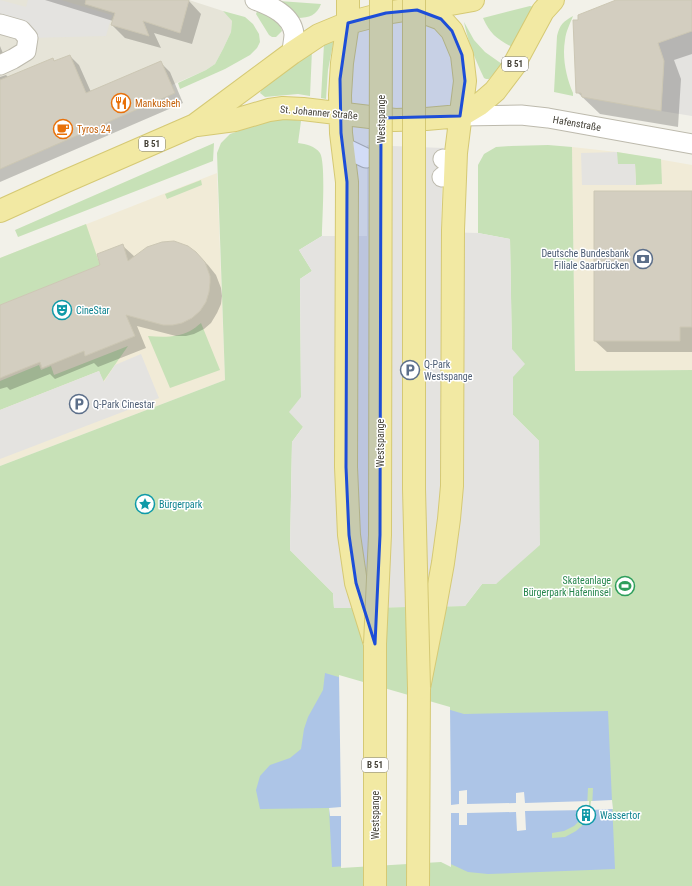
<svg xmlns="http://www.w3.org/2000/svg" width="692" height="886" viewBox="0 0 692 886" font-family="'Roboto Condensed',sans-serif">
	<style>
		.residential { fill: #e6e4d8 }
		.commercial { fill: #f1ebd7 }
		.green { fill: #c7e1b7 }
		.parking { fill: #e4e3e0 }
		.water { fill: #adc5e7; fill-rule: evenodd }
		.pier { fill: #f2f1e9 }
		.shadow { fill: #0003 }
		.building { fill: #d3cec0; stroke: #ccc7b4 }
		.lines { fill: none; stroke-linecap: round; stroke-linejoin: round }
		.minor-casing { stroke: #bdbaad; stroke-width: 21 }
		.major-casing { stroke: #d5c974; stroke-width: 24 }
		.minor { stroke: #fff; stroke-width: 19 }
		.major { stroke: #f2e9a3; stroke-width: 22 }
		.major-bridge-casing { stroke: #d5c974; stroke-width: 24; stroke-linecap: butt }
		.major-bridge { stroke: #f2e9a3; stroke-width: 22 }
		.marked { fill: #1d4ed8; fill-opacity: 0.2; stroke: #1d4ed8; stroke-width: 3; stroke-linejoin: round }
		.labels { text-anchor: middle; stroke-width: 3; stroke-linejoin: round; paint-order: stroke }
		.shield { fill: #fff; stroke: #7d7b74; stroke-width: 1 }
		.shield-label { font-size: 9px; font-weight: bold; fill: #454238 }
		.food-label { font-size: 10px; fill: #c56008; stroke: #fff; text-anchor: start }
		.street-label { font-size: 10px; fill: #454238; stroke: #fff }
		.service-label { font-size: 10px; fill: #4e5e75; stroke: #fff; text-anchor: start }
		.culture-label { font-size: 10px; fill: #0d838f; stroke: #fff; text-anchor: start }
		.leisure-label { font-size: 10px; fill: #27864d; stroke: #fff; text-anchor: end }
	</style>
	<rect width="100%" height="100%" fill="#f2f1e9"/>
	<path class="residential" d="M0 0H189L223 11 232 21 231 32 223 49 215 64 206 70 172 85 175 93 0 169Z"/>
	<path class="commercial" d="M572 147 617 152 692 165V370L575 371Z
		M217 173 225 380 0 466V258Z"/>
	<path class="green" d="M279 1 321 4C317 15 309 18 298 18L294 13Z
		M530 6 535 7 512 47C497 39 490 34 483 18Z
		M258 9C269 14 279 19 282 31L276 37H272L269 35 256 14Z
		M223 11 245 17 253 24 259 34 260 42 257 48 250 55 225 69 180 89 178 83 206 70 215 64 223 49 231 32 232 21Z
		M573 16C570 24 566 31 565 40 562 57 566 77 573 93V96L554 92 557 36C560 24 563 22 573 16Z
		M464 22 474 40 485 52 502 64 489 79H486L484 78C475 59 468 42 464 22Z
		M334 39 328 70 326 99 321 98 324 44Z
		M312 50 310 96 298 94 265 97 260 93 262 89Z
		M284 118 301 121 298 143C306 144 315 146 320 153 326 163 322 221 322 236L299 250 312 271 300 279 301 397 303 427 292 442 290 550 333 593 334 608H350L465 606 482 584H496L539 441 513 415 510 239 478 233V165L484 154 496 147 511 146 548 145 572 147 575 371 692 370V886H0V466L225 380 217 153 221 143 230 134 271 120Z
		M214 143 213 161 18 237 15 230Z
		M617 152 661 159 662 184 636 185 635 164 617 165Z
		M201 180 202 185 167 199 165 194Z
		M86 224 100 265 0 305V258Z
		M201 323 220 370 170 388 148 336C162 337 177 338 190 331 194 329 197 326 201 323Z
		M128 346 103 382 99 371 0 410V381L39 365 41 370 51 366 54 375Z"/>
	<path class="parking" d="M0 0 26 7 28 0H61L112 15 106 36 28 38 0 24Z
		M692 31V116L661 111 664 61 658 43Z
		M367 145 443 148 441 232 478 233 510 239 512 349 525 364 513 377V415L539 441 540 545 496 584H482L465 606 350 608H334L333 593 290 550 292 442 303 427 289 412 301 397 300 279 312 271 299 250 322 236H367Z
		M617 152 618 164H635L636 185H582L581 153Z
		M141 354 159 398 0 459V410L99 371 104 382 115 365Z"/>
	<path class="water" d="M325 673 464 714 608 711 615 869 488 874 468 872 442 860 332 867 329 808 260 809 256 790 260 776 270 765 290 758 301 749 304 729 308 717 323 690ZM588 788H593L592 809 585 823 576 831 565 837 552 838V833L564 831 574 826 580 820 587 808Z"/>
	<path class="pier" d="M339 675 450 707 451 805 459 804V791L467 790V804L516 803V793L524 792 525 803 589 801V810L525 811 526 830 517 831 516 812 467 813V825H459V813H451V867L441 862 341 868V816H330L329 808 341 807Z
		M612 800 613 809 590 810 591 801Z"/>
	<path class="shadow" d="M45 0H185L189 1 201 14 192 44 154 33 161 48 125 38 112 25 113 21Z
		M620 0H692V54L674 60 681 79 678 127 600 114 577 92 579 21Z
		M0 46 7 63 0 69Z
		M70 56 79 65 91 92 160 62 170 72 183 103 0 182V77L6 75 9 78 53 59 55 62Z
		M692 192V352H607L595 341Z
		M123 246 135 257 196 253 208 265 216 275 221 288 222 296 221 304 217 313 211 323 204 329 194 334 186 336H176L137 326 146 348 98 367 94 363 55 379 50 374 10 390 7 387 0 389V306L102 266Z"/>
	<path class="building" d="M86 0H189L180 33 143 21 149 36 111 25 115 13 85 4Z
		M616 0H692V31L658 43 664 61 661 111 582 97 581 93H576L573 20H578V15Z
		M70 55 86 93 161 61 175 93 0 169V80L53 58 54 61Z
		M594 191H692V327H680V341H594Z
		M174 241 188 246 196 252 205 262 210 276V283L209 292 206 302 200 311 192 318 182 323 173 325H163L126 315 135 336 85 356 84 351 42 368 40 362 0 378V305L100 265 97 254 123 244 128 261 147 247 162 242Z"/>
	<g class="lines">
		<g class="minor-casing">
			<path id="minor" d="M255 0C271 6 292 15 294 34 294 40 292 47 292 53
				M0 24 21 30 28 38 26 51 13 59 0 65
				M460 116 521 115 548 118 692 144
				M343 147 366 158
				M442 177 456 168 443 159"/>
		</g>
		<g class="major-casing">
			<path id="major" d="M348 0V23L342 63 340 95 341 133 347 182 346 467 349 535 356 583 375 644V886
				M417 10 441 19 452 31 462 55 465 81 456 153 453 230 452 486 449 519 443 563 435 607 419 688 418 886
				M197 125 235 120 269 110 283 108 303 109 395 120 426 119 460 116 480 104 495 91 517 62 516 61 543 11 553 0
				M0 211 64 182 195 125 292 53 319 35 348 23 386 13 405 10H417L473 0"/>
		</g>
		<use href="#minor" class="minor"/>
		<use href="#major" class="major"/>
		<g class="major-bridge-casing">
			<path id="major-bridge" d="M414 0V489L419 688
				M375 644 380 535 381 0"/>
		</g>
		<use href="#major-bridge" class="major-bridge"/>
	</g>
	<path class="marked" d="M417 10 441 19 452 31 462 55 465 81 460 116 381 118 380 535 375 644 356 583 349 535 346 467 347 182 341 133 340 79 348 23 386 13Z"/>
	<defs>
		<g id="restaurant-ring" transform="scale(1)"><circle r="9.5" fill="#fff" stroke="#e8710a" stroke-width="1.5"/><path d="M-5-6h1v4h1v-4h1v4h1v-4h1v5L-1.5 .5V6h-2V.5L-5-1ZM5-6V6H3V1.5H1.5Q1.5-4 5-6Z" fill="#e8710a"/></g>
		<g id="cafe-ring" transform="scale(1)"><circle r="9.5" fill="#fff" stroke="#e8710a" stroke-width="1.5"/><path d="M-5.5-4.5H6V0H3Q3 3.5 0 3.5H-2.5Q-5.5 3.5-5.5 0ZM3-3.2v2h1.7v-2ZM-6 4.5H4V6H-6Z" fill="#e8710a"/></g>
		<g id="bank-ring" transform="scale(1)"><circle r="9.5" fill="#fff" stroke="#5c6f8a" stroke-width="1.5"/><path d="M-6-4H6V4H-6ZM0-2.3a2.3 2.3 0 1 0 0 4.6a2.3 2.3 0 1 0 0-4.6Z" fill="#5c6f8a"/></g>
		<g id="theatre-ring" transform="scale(1)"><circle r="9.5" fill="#fff" stroke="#0f9aa8" stroke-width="1.5"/><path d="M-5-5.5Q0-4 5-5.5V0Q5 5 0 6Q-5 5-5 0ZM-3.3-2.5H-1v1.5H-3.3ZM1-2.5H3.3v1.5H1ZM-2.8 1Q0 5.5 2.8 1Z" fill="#0f9aa8"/></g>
		<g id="parking-ring" transform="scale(1)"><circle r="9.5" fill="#fff" stroke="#5c6f8a" stroke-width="1.5"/><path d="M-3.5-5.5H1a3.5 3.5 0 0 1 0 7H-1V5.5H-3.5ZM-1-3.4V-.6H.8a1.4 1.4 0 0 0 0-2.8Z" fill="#5c6f8a"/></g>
		<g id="sight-ring" transform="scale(1)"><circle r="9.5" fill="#fff" stroke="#0f9aa8" stroke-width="1.5"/><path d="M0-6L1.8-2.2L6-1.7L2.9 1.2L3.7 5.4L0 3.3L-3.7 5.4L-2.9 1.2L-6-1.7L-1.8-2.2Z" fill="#0f9aa8"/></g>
		<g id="stadium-ring" transform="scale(1)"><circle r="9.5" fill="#fff" stroke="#2e9e5b" stroke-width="1.5"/><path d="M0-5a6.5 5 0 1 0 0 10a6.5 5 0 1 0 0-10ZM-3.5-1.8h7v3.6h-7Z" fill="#2e9e5b"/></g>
		<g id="building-ring" transform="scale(1)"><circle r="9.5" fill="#fff" stroke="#0f9aa8" stroke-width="1.5"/><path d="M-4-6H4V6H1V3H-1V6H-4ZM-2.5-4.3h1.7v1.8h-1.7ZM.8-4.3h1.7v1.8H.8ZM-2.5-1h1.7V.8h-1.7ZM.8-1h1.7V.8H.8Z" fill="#0f9aa8"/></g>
	</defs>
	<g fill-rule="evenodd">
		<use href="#restaurant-ring" x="121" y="103"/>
		<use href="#cafe-ring" x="63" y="129"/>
		<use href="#bank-ring" x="643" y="259"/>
		<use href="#theatre-ring" x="62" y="310"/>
		<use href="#parking-ring" x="410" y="370"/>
		<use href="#parking-ring" x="79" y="404"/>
		<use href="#sight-ring" x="145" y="504"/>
		<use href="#stadium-ring" x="625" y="586"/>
		<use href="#building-ring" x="586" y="815"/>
	</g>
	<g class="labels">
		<g class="shield">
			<rect x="502" y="57" width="26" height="14" rx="3"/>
			<rect x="139" y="137" width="26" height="14" rx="3"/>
			<rect x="362" y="758" width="26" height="14" rx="3"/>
		</g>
		<g class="shield-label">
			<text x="515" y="67">B 51</text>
			<text x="152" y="147">B 51</text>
			<text x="375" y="768">B 51</text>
		</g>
		<g class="food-label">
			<text x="135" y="107">Mankusheh</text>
			<text x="77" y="133">Tyros 24</text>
		</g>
		<g class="street-label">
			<text transform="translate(319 112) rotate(5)" y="4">St. Johanner Straße</text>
			<text transform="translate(381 119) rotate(-90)" y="4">Westspange</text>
			<text transform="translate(577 123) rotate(10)" y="4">Hafenstraße</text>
			<text transform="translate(380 443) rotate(-90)" y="4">Westspange</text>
			<text transform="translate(375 815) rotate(-90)" y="4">Westspange</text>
		</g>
		<g class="service-label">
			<text x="629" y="257" text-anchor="end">Deutsche Bundesbank<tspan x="629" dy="12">Filiale Saarbrücken</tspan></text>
			<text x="424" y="368">Q-Park<tspan x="424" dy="12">Westspange</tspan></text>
			<text x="93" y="408">Q-Park Cinestar</text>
		</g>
		<g class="culture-label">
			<text x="76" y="314">CineStar</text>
			<text x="159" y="508">Bürgerpark</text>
			<text x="600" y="819">Wassertor</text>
		</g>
		<g class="leisure-label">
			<text x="611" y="584">Skateanlage<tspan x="611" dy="12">Bürgerpark Hafeninsel</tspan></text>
		</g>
	</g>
</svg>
